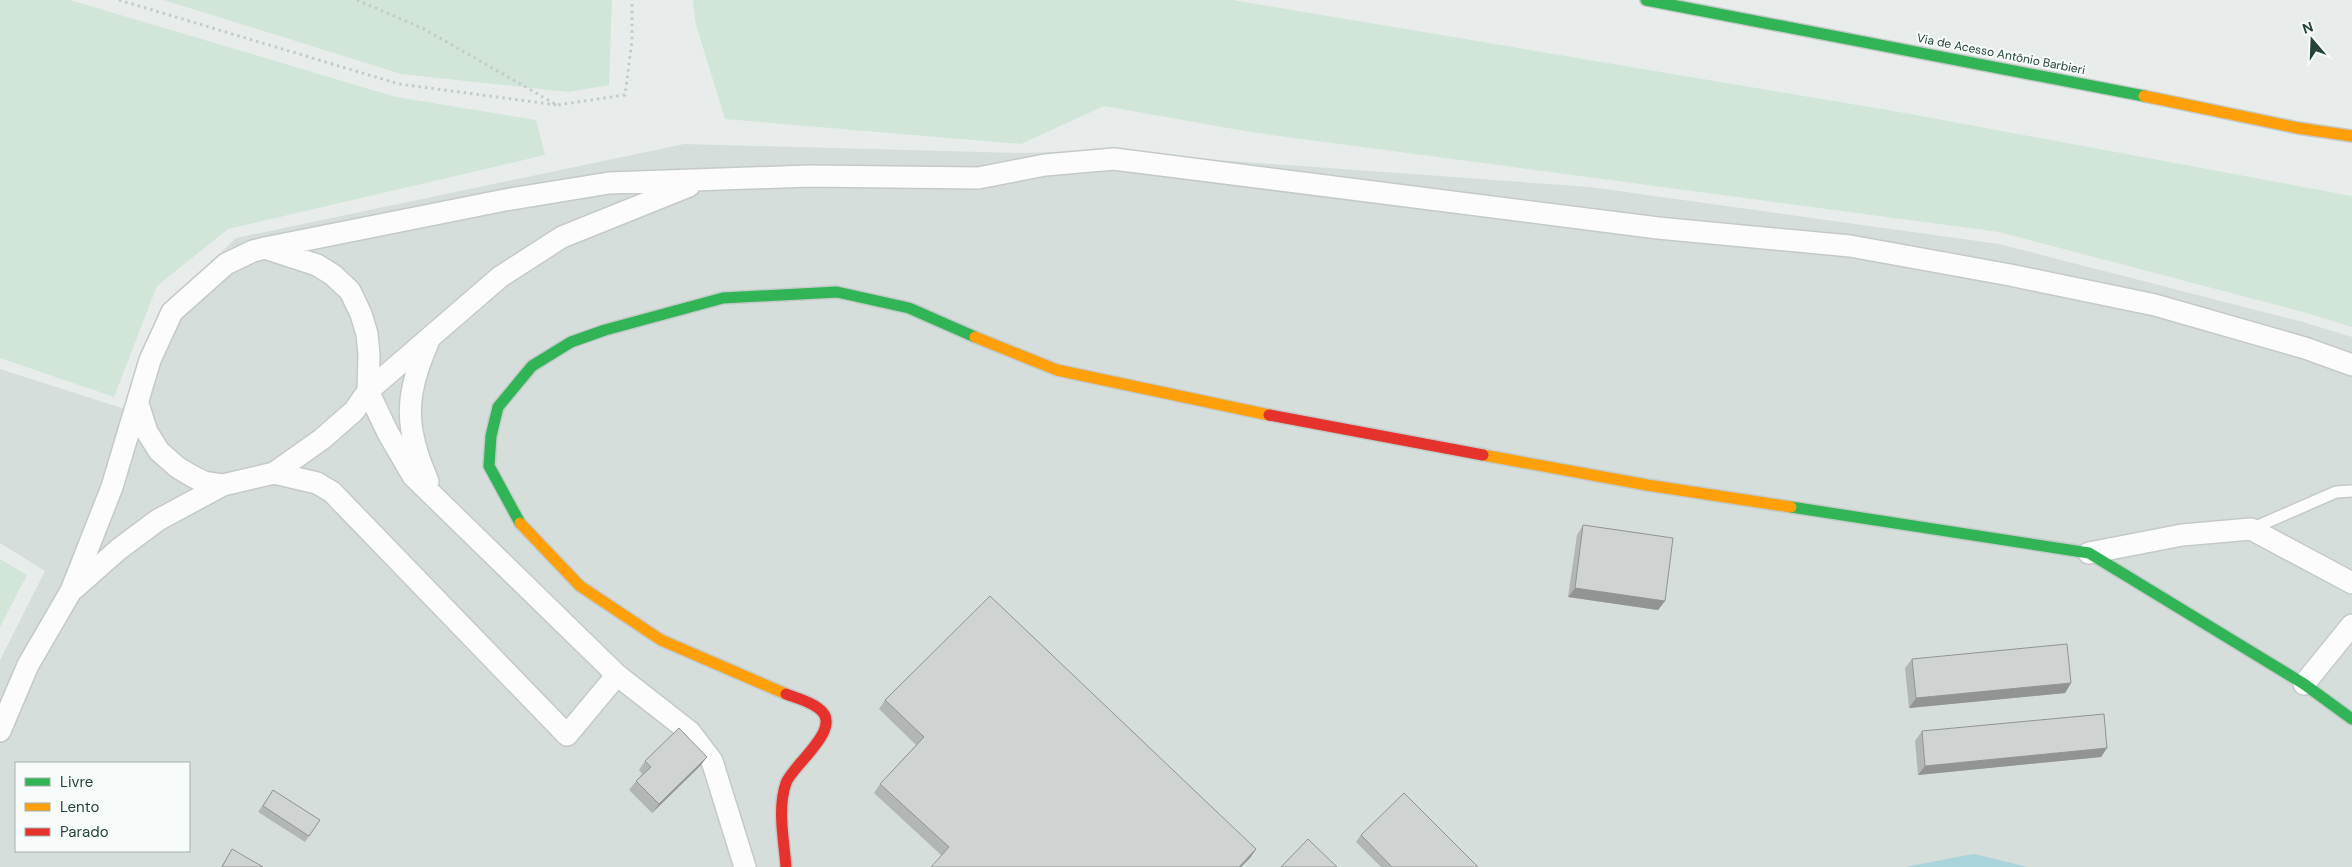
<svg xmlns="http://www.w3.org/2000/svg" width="2352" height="867" viewBox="0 0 2352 867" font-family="'DM Sans',sans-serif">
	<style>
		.built { fill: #d6dedb; fill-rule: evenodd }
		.green { fill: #d1e6d8 }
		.water { fill: #a9d4db }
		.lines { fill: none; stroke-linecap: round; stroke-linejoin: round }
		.lane-casing { stroke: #c5cac8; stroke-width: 14 }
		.street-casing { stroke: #c5cac8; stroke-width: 24 }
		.fast-casing { stroke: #c3cbc8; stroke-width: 14 }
		.slow-casing { stroke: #c3cbc8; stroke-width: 14 }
		.jam-casing { stroke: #c3cbc8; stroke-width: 14 }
		.path { stroke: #c3ccca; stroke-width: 3; stroke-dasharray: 2.5 4; stroke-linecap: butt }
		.lane { stroke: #fcfcfc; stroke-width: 11 }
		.street { stroke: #fcfcfc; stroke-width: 21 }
		.fast { stroke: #30b455; stroke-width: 11 }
		.slow { stroke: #ff9f0a; stroke-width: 11 }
		.jam { stroke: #e5322d; stroke-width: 11 }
		.wall { fill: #b2b6b5 }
		.shaded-wall { fill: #919493 }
		.building { fill: #cfd4d2; stroke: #919493 }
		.labels { text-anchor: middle; stroke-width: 4; stroke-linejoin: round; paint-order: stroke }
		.street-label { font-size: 12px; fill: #24423a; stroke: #f7fbf9 }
	</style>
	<rect width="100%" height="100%" fill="#e8edeb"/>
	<path class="built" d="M684 144 1018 153 1093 151 1590 187 1999 244 2303 322 2352 337V867H0V660L45 571 0 543V369L125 409 166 304 236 238ZM16 763H189V851H16Z"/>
	<path class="green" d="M0 0H70L396 97 536 120 545 155 228 229 157 286 114 397 0 358Z
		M164 0H612L609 85 569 92 401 74Z
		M693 0H1233L1905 113 2352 196V327L2303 312 1999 232 1250 132 1104 106 1021 144 725 119 696 25Z
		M0 559 27 575 0 627Z"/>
	<path class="water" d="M1974 854 2028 867H1905L1973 854Z"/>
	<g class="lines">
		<g class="lane-casing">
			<path id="lane" d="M2251 529 2336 492 2352 491"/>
		</g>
		<g class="street-casing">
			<path id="street" d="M689 186 562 237 500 277 368 391 388 433 413 476 617 675 690 732 712 761 745 867
				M265 248 505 200 609 183 809 176 978 178 1045 165 1114 159 1658 228 1850 246 2010 275 2155 305 2305 348 2352 365
				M274 473 317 483 332 492 567 735 617 675
				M428 481C404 428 405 394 428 343
				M2089 553 2182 535 2251 529 2352 583
				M75 588 119 549 158 520 223 485
				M2304 684 2352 625
				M0 731 28 665 71 591 112 487 150 360 172 312 226 264 253 251 265 248 317 265 333 275 350 291 361 314 367 334 369 355 368 391 354 411 322 439 274 473 223 485 204 482 192 476 177 467 159 451 147 432 138 404"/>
		</g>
		<g class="fast-casing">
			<path id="fast" d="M1646 0 2144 96
				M1791 507 2089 553 2304 684 2352 719
				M520 523 489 466 491 436 498 407 532 366 571 342 605 330 723 298 837 292 909 308 975 337"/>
		</g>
		<g class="slow-casing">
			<path id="slow" d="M2144 96 2298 128 2352 136
				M975 337 1057 370 1269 415
				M1483 455 1647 485 1791 507
				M520 523 580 586 661 640 786 694"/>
		</g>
		<g class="jam-casing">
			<path id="jam" d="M1269 415 1483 455
				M786 867C784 840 777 809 786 783 793 764 846 727 818 708 809 701 796 698 786 694"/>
		</g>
		<path class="path" d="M119 0 399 84 557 105
			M357 0 424 29 557 105 625 95 632 41V0"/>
		<use href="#lane" class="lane"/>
		<use href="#street" class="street"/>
		<use href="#fast" class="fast"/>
		<use href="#slow" class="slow"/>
		<use href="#jam" class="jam"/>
	</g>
	<path class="wall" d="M1583 525 1665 601 1658 610 1568 597 1577 535Z
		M1912 659 2071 683 2065 693 1909 708 1905 668Z
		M885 700 1256 849 1250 858 941 855 874 793 880 784 916 745 879 709Z
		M1922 731 2107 748 2101 757 1918 775 1915 741Z
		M707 757 700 766 652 813 629 790 636 781 642 774 639 770 645 761Z
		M273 790 320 820 305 842 258 812Z
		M1361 835 1478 867H1381L1356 842Z
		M232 849 263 867H221Z"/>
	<path class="shaded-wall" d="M1575 588 1665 601 1658 610 1568 597Z
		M2071 683 2065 693 1909 708 1916 698Z
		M2107 748 2101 757 1918 775 1925 766Z
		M707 757 700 766 652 813 659 804Z
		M1256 849 1250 858 1241 867H1239Z"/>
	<path class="building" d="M1583 525 1673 538 1665 601 1575 588Z
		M990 596 1256 849 1239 867H931L949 847 880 784 924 737 885 700Z
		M2067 644 2071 683 1916 698 1912 659Z
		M2104 714 2107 748 1925 766 1922 731Z
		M679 728 707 757 659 804 636 781 651 767 645 761Z
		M273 790 320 820 309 836 263 806Z
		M1404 793 1478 867H1392L1361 835Z
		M1308 839 1337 867H1281Z
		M232 849 263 867H222Z"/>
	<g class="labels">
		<g class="street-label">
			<text transform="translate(2001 54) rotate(11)" y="4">Via de Acesso Antônio Barbieri</text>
		</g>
	</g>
	<rect x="15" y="762" width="175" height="90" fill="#f7fbf9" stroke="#a3b1ad"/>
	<rect x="25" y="778" width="25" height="8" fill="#30b455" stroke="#a3b1ad"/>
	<text x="60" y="787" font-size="15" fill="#24423a">Livre</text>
	<rect x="25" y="803" width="25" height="8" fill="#ff9f0a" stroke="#a3b1ad"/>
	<text x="60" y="812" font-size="15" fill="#24423a">Lento</text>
	<rect x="25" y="828" width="25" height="8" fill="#e5322d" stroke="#a3b1ad"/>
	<text x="60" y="837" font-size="15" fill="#24423a">Parado</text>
	<g transform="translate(2312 40) rotate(341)" stroke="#f7fbf9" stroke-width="4" paint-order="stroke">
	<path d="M0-4L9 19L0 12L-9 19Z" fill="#24423a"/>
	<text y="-8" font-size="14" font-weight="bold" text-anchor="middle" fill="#24423a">N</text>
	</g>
</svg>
